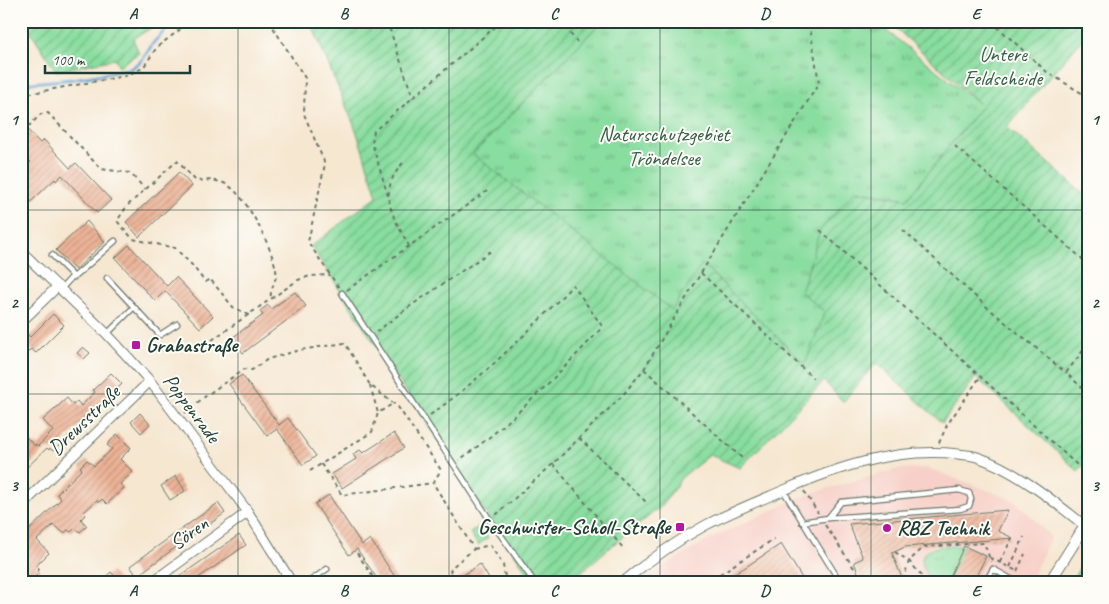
<svg xmlns="http://www.w3.org/2000/svg" width="1109" height="604" viewBox="0 0 1109 604" font-family="Caveat,sans-serif">
	<style>
		.built { fill: #f7d1c9 }
		.grass { fill: url(#grass-tufts); stroke: #548d6a }
		.garden { fill: url(#garden-furrows); stroke: #548d6a }
		.lines { fill: none; stroke-linecap: round; stroke-linejoin: round }
		.stream { stroke: #5ea6d5; stroke-width: 3 }
		.building { fill: url(#building-hatch) }
		.service-casing { stroke: #6a786b; stroke-width: 7 }
		.minor-casing { stroke: #6a786b; stroke-width: 11 }
		.tertiary-casing { stroke: #6a786b; stroke-width: 12 }
		.path { stroke: #6a786b; stroke-width: 2; stroke-dasharray: 4 4; stroke-linecap: butt }
		.service { stroke: #fff; stroke-width: 4.5 }
		.minor { stroke: #fff; stroke-width: 9 }
		.tertiary { stroke: #fff; stroke-width: 10 }
		.grid { fill: none; stroke: #1f3d34; stroke-width: 1; stroke-opacity: 0.55 }
		.poi-dot { fill: #b5179e; stroke: #fdfcf7; stroke-width: 2 }
		.labels { text-anchor: middle; stroke-width: 4; stroke-linejoin: round; paint-order: stroke }
		.park-label { font-size: 21px; fill: #345d49; stroke: #fdfcf7 }
		.poi-label { font-size: 21px; font-weight: bold; fill: #1f3d34; stroke: #fdfcf7; text-anchor: start }
		.street-label { font-size: 21px; fill: #1f3d34; stroke: #fdfcf7 }
		.neatline { fill: none; stroke: #1f3d34; stroke-width: 2 }
		.grid-label { font-size: 16px; text-anchor: middle; font-weight: bold; fill: #1f3d34 }
	</style>
	<defs>
		<pattern id="grass-tufts" width="24" height="20" patternUnits="userSpaceOnUse" patternTransform="scale(1.25)"><rect width="24" height="20" fill="#88dd9f"/><path d="M3 7l-1-3M5 7V3M7 7l1-3M15 17l-1-3M17 17v-4M19 17l1-3" fill="none" stroke="#6fb482"/></pattern>
		<pattern id="garden-furrows" width="10" height="10" patternUnits="userSpaceOnUse" patternTransform="scale(1.25)"><rect width="10" height="10" fill="#88dd9f"/><path d="M-1 1l2-2M0 10L10 0M9 11l2-2" fill="none" stroke="#6fb482"/></pattern>
		<pattern id="building-hatch" width="6" height="6" patternUnits="userSpaceOnUse" patternTransform="scale(1.25)"><rect width="6" height="6" fill="#edb397"/><path d="M-1 1l2-2M0 6l6-6M5 7l2-2" fill="none" stroke="#bf937c"/></pattern>
	</defs>
	<rect width="100%" height="100%" fill="#fdfcf7"/>
	<filter id="ink" filterUnits="userSpaceOnUse"><feTurbulence type="fractalNoise" baseFrequency=".02" numOctaves="2"/><feDisplacementMap in="SourceGraphic" scale="10" xChannelSelector="R" yChannelSelector="G"/><feConvolveMatrix kernelMatrix="1 2 1 2 8 2 1 2 1" color-interpolation-filters="sRGB"/></filter>
	<filter id="wash" filterUnits="userSpaceOnUse"><feTurbulence type="fractalNoise" baseFrequency=".0096" numOctaves="4" result="noise"/><feDisplacementMap in="SourceGraphic" scale="20" xChannelSelector="R" yChannelSelector="G"/><feGaussianBlur stdDeviation="1.12" result="paint"/><feColorMatrix in="noise" values="0 0 0 0 0 0 0 0 0 0 0 0 0 0 0 0 0 1.4 0 .05"/><feComposite in="paint" operator="in"/></filter>
	<g filter="url(#wash)">
		<rect width="100%" height="100%" fill="#f6e7d1"/>
		<path class="built" d="M928 468 1016 501 1051 537 1029 583H641L664 566 708 540 790 502 815 492 898 469Z"/>
		<path class="grass" d="M602 21H874L982 106 907 199 855 190 825 312 805 364 703 265 672 311 473 154Z
			M480 526 488 538 478 545 470 533Z
			M964 546 986 556 981 565 960 583H933C925 574 914 555 931 549 941 545 953 546 964 546Z"/>
		<path class="garden" d="M24 21H163L133 39 139 53 119 66 115 59 56 71Z
			M310 21H602L473 154 672 310 702 264 805 364 825 312 801 292 820 230 855 190 907 199 982 106 888 21H1088V32L1007 127 1088 198V459L1078 471 976 377 942 423 876 363 843 402 824 381 740 468 710 455 682 477 662 506 610 547 569 583H540L530 576 490 520 311 246 377 196 356 130Z
			M1088 553V583H1071Z"/>
		<g class="lines">
			<path class="stream" d="M21 84 73 79 105 74 132 68 142 60 154 42 172 23"/>
		</g>
		<g id="blocks">
			<path class="building" d="M21 123 40 143 44 140 70 168 76 163 111 200 97 213 62 175 56 181 55 179 21 211V171L31 162 21 152Z
				M179 172 192 186 139 237 126 222Z
				M87 221 105 242 75 270 56 250Z
				M129 245 167 286 176 277 213 316 200 328 165 291 155 301 115 258Z
				M295 292 306 306 243 353 232 338 263 315 260 311 268 305 271 309Z
				M53 314 64 325 36 353 31 349 21 359V340L27 334 30 337Z
				M83 347 90 353 84 359 77 353Z
				M111 373 122 384 53 451 50 448 49 450 47 448 21 473V432L35 446 36 444 38 446 53 431 43 420 67 398 73 405 77 401 81 406 95 392 93 390Z
				M242 375 279 425 288 418 316 456 303 465 277 429 267 436 229 384Z
				M140 413 150 424 141 433 131 422Z
				M394 433 404 448 342 488 332 474 356 459 353 454 360 450 363 453Z
				M117 434 131 448 120 459 133 472 120 484 124 488 107 504 102 499 99 502 97 500 83 513 85 515 81 519 87 526 80 532 75 528 71 532 68 530 64 533 53 525 37 540 49 553 36 566 39 569 37 571 39 573 35 577 41 583H21V538L61 499 57 494 82 469 80 467 87 460 94 466 112 449 107 445Z
				M176 476 185 491 170 500 161 486Z
				M329 495 362 545 370 539 399 583H380L357 549 349 555 315 504Z
				M218 503 225 513 196 534 195 533 137 576 130 566Z
				M1008 510 998 531 1013 538 905 547 892 553 904 583H862L854 562 863 558 849 524Z
				M239 535 246 545 191 583H170Z
				M781 544 805 583H721L767 553Z
				M964 546 986 556 973 583H947Z
				M480 564 489 579 484 583H451Z
				M111 572 121 583H99Z"/>
		</g>
	</g>
	<g filter="url(#ink)">
		<use href="#blocks" fill-opacity="0" stroke="#6a786b" stroke-width="1"/>
		<g class="lines">
			<g class="service-casing">
				<path id="service" d="M52 255 74 277
					M107 278 134 307 107 334
					M61 289 71 278 74 277 115 241
					M342 293 490 520 535 583
					M134 307 160 335 177 324
					M783 490 839 580
					M802 522 828 518 841 502 959 490 969 493 971 499 969 506 960 509 828 518
					M307 583 327 569
					M985 583 993 569 1018 583"/>
			</g>
			<g class="minor-casing">
				<path id="minor" d="M21 251 106 333 150 381 248 512 292 583
					M21 322 58 286
					M21 506 150 381
					M151 583 248 512
					M622 583C648 561 676 541 706 525 731 512 756 502 782 491 837 467 897 447 958 454 964 455 971 455 977 457 1014 469 1054 501 1085 526"/>
			</g>
			<g class="tertiary-casing">
				<path id="tertiary" d="M1049 583 1088 521"/>
			</g>
			<path class="path" d="M178 21 182 27
				M269 21 305 78 304 114 325 164 308 242 339 288
				M387 21 413 98
				M560 21 577 42
				M991 21 1047 72 1088 97
				M21 95 125 76 143 68 157 47 182 28 198 21
				M21 122 25 126 30 125 41 114 48 113 101 169 130 173 145 189
				M955 146 1088 264
				M21 157 26 162 21 166
				M403 163C376 193 393 216 409 246
				M388 196 372 143 374 131 502 21
				M820 230 1088 475
				M903 230 988 308 1066 373
				M701 273 813 378
				M347 290 487 191
				M249 315 233 307 210 279 205 282 192 265 175 248 133 239 117 221 127 206 177 161 196 181C207 180 219 179 229 186 248 199 272 248 276 270 278 280 269 288 271 299
				M376 332 409 307 494 249
				M212 340 298 280 310 276 330 275
				M1088 344 1066 373 1088 393
				M644 369 743 459
				M370 385 378 413
				M185 413 207 395 244 369 252 370 268 359 300 350 345 343 370 385 398 407 441 470 433 483 474 549 452 567 449 574 435 583
				M430 415C484 377 528 332 573 285L602 326 599 331C556 376 511 424 459 460
				M579 438 648 504
				M939 443 947 425 980 377
				M321 464 342 495 433 483
				M553 464 623 548
				M310 471 372 432 378 413 394 403
				M804 491 818 513
				M496 515 553 464 622 396 644 369 701 273 819 83 809 21
				M825 525 856 571
				M474 549 490 545 503 565 506 583
				M895 552 909 561 928 583
				M357 553 377 583
				M990 558 1017 571
				M1000 562 1012 538
				M1010 567 1024 537
				M1017 571 1025 554
				M903 580 909 561 924 547 984 543 991 562
				M706 583 774 539"/>
			<use href="#service" class="service"/>
			<use href="#minor" class="minor"/>
			<use href="#tertiary" class="tertiary"/>
		</g>
	</g>
	<path class="grid" d="M238 21V583M449 21V583M660 21V583M871 21V583M21 210H1088M21 394H1088"/>
	<g class="poi-dot">
		<rect x="131" y="340" width="10" height="10" rx="2.5"/>
		<rect x="675" y="522" width="10" height="10" rx="2.5"/>
		<circle cx="887" cy="528" r="5"/>
	</g>
	<g class="labels">
		<g class="park-label">
			<text x="1003" y="61">Untere<tspan x="1003" dy="24">Feldscheide</tspan></text>
			<text x="664" y="141">Naturschutzgebiet<tspan x="664" dy="24">Tröndelsee</tspan></text>
		</g>
		<g class="poi-label">
			<text x="146" y="352">Grabastraße</text>
			<text x="670" y="534" text-anchor="end">Geschwister-Scholl-Straße</text>
			<text x="897" y="535">RBZ Technik</text>
		</g>
		<g class="street-label">
			<text transform="translate(192 408) rotate(53)" y="7">Poppenrade</text>
			<text transform="translate(84 420) rotate(-44)" y="7">Drewsstraße</text>
			<text transform="translate(189 533) rotate(-36)" y="7">Sören</text>
		</g>
	</g>
	<rect width="1109" height="604" fill="none" stroke="#fdfcf7" stroke-width="55"/>
	<path d="M45 65v8h145v-8" fill="none" stroke="#1f3d34" stroke-width="2.5"/>
	<text x="52" y="65" font-size="15" fill="#1f3d34" stroke="#fdfcf7" stroke-width="4" paint-order="stroke">100 m</text>
	<rect x="28" y="28" width="1054" height="548" class="neatline"/>
	<g class="grid-label">
		<text x="133" y="19">A</text>
		<text x="344" y="19">B</text>
		<text x="554" y="19">C</text>
		<text x="765" y="19">D</text>
		<text x="976" y="19">E</text>
		<text x="14" y="125">1</text>
		<text x="1095" y="125">1</text>
		<text x="14" y="308">2</text>
		<text x="1095" y="308">2</text>
		<text x="14" y="491">3</text>
		<text x="1095" y="491">3</text>
		<text x="133" y="596">A</text>
		<text x="344" y="596">B</text>
		<text x="554" y="596">C</text>
		<text x="765" y="596">D</text>
		<text x="976" y="596">E</text>
	</g>
</svg>
